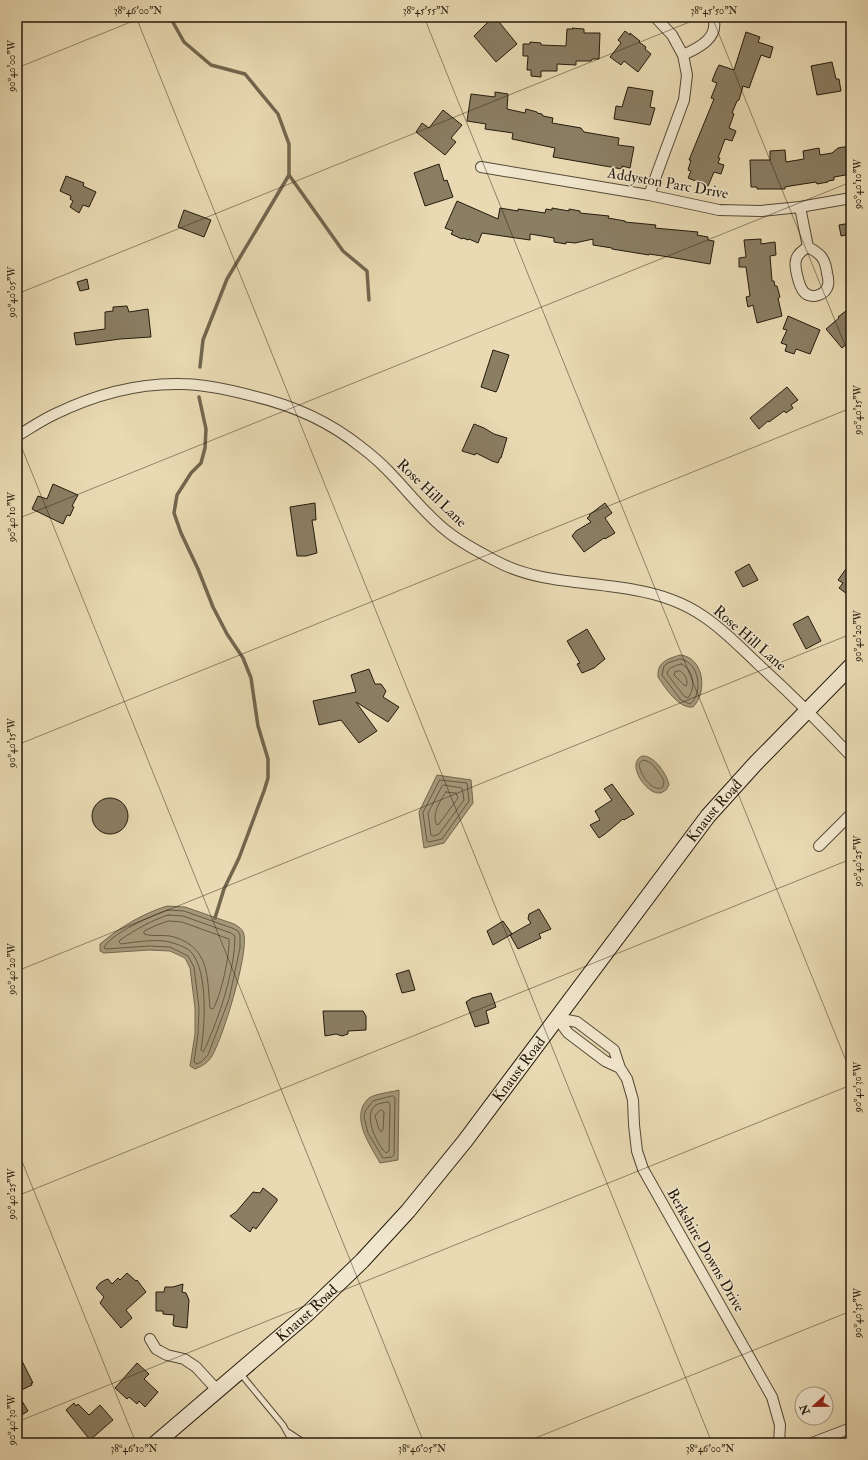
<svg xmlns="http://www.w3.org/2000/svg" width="868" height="1460" viewBox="0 0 868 1460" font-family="'IM FELL Double Pica',serif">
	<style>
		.water { fill: #a6997a; stroke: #72664e }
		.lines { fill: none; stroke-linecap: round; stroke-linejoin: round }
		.shore { stroke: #655a43; stroke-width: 1 }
		.stream { stroke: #72664e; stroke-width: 3.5 }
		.building { fill: #8a7e63; stroke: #241a0c }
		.service-casing { stroke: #554a36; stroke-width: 7 }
		.minor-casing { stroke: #554a36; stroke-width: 12 }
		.secondary-casing { stroke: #241a0c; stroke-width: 17 }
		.service { stroke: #f1e7ce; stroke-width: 5 }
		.minor { stroke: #f1e7ce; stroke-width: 10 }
		.secondary { stroke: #f1e7ce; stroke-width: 15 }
		.ticks { fill: none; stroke: #241a0c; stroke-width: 1; stroke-opacity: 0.45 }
		.labels { text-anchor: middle; stroke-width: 3; stroke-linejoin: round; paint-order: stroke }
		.street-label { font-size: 15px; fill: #241a0c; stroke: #f1e7ce }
		.neatline { fill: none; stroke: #241a0c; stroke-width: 1.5 }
		.ticks-label { font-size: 10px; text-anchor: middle; fill: #241a0c }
	</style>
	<rect width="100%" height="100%" fill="#e9dab3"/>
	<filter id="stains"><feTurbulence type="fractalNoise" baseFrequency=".005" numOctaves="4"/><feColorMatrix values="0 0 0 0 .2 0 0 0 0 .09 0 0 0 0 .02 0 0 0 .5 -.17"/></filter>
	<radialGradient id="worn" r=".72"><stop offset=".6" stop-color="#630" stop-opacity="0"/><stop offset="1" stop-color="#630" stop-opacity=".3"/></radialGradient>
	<path class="water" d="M680 655C704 657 708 692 693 707 679 709 665 688 658 677 657 662 667 659 680 655Z
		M642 756C654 755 667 774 669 785L666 790 661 793C659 793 656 793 654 792 643 788 627 763 642 756Z
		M437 775 471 780 473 803 444 843 424 848 419 812Z
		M167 906 185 907 234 924C239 927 243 929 244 935 248 956 223 1037 212 1056 208 1063 202 1066 195 1069L190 1066 195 1034V1008L190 968 185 958 170 951 149 950 104 953 100 951V944C120 927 142 914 167 906Z
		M399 1090 398 1160 380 1163C370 1145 349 1116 369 1098 374 1094 392 1092 399 1090Z"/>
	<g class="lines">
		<path class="shore" d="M680 659C699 661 704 693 690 704L681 700 662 675 664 666 668 663Z
			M681 664C694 669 696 688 688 698L684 696 667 674C668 667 675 666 681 664Z
			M680 671C685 674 689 681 686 686L684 685 674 675 675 672Z
			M643 760C652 760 660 774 664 781L663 787C653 794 639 773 639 764Z
			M440 780 467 783 469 801 442 839 429 842 427 841 423 813Z
			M444 785 462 788 464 800 439 834 433 836 431 835 428 813 442 786Z
			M446 792 456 793 458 798 439 824 437 825C431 815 440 801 446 792Z
			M168 910 184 911 232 928 238 931 240 935V948L229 999 208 1055 201 1062 197 1064 194 1062 198 1034 199 1008 194 967 188 956 170 947 149 946 106 949 104 948C108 935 154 914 168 910Z
			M168 915 183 916 231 933 235 936C235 966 223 1005 212 1032 209 1038 207 1046 203 1052L201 1050C205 1025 208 973 192 953 188 948 179 945 173 943 160 938 135 942 121 944L119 942 120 940C135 930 150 921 168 915Z
			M169 921 182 922 229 939C230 954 221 996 213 1009L210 1008C207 977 210 948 174 937 165 934 153 937 144 934V931L157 925Z
			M393 1096 395 1098 394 1155 392 1157 383 1158 368 1133 364 1117 365 1111 373 1101Z
			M388 1102 390 1104 389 1151 386 1153C377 1145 362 1114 376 1105 379 1103 384 1103 388 1102Z
			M382 1110 384 1112 383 1130 381 1132 379 1129 375 1116 379 1111Z"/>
		<path class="stream" d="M170 17 184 42 211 65 245 74 278 114 289 144V175L227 279 203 340 200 367
			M289 175 343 251 367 271 369 300
			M199 397 206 429 205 448 201 463 191 473 177 495 174 513 181 533 198 569 213 607 227 634 243 658 251 678 258 726 268 759V778L264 791 239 858 224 889 215 918"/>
	</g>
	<path class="building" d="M493 17H495L517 44 496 62 474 36Z
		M572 28 584 29V33H600L599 59H592L591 61H576V65L557 64V71H541V77L531 76V70H527L528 56H523V44H530V42L541 43V45L566 46 567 29H573Z
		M625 31 630 35V33L640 41 639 42 646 47 645 49 651 54 638 72 624 61 621 65 610 57 621 43 618 40Z
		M746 32 760 37 758 42 773 47 770 58 761 55 749 88 743 86 739 100 737 101 732 113 734 114 729 128 736 131 732 141 725 139 718 158H720L718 163 724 165 721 174 714 172 708 186 688 178 691 171 688 170 691 160H689L714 99 711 98 717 83 712 81 716 71 719 65 734 70Z
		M832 62 836 79H839L841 91 817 95 811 66Z
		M628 87 653 91 650 107 655 108 650 125 614 119 616 106 622 107Z
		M495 92 508 94 507 109 525 113 526 109 537 112V113L542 114 543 116 553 118 552 123 581 128 584 132 619 138 618 145 634 147 630 168 622 166V169L553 157 555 148 512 139 513 133 485 129 486 124 467 121 471 94 495 97Z
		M443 110 462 125 451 138 456 142 445 155 416 132 422 123 429 128Z
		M843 147H851V174L834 177V180L828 181V182L817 184 816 182 790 186 785 187V189H757V187H751L750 160H770V151L785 150 786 162 804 159 803 151 819 148 820 155 832 153 838 148Z
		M439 164 444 181 447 180 453 197 425 206 414 173Z
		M66 176 84 183 83 186 96 192 89 207 83 205 79 213 70 207 73 201 70 199 71 196 60 191Z
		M457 201 498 219 500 208 518 211V209L545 213 546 209 552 210V208L569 211V209L580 211V213L609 216 608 218 625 221V222L656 225 655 228 698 232 697 235 708 237V240L714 241 710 264 669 257 649 254V255L612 249V248L593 245V239L575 243 566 242V244L554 242V238L530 234V240L482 233 478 243 469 239 468 240 463 238 462 239 451 234 453 231 445 228Z
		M184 210 211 220 204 237 178 227Z
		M851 223V234L841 236 839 225Z
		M761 239V244L775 242 776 255 770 256 772 281H774L775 286H777L780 297 778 298 782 316 757 323 753 305 748 307 746 297 750 296 746 267H739V258L746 257 744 240Z
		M87 279 89 289 80 291 77 282Z
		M127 306 129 312 148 309 151 337 120 339 76 345 74 333 105 329V312L113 311V307Z
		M851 307V340L842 348 826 329 839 318 838 317Z
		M788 316 820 330 810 354 796 349 794 354 785 351 787 345 781 343 787 330 783 329Z
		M493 350 509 355 498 388 496 392 481 387Z
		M787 387 798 400 791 405 793 408 786 413 784 411 769 422 768 421 759 429 750 418Z
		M474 424 484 428 494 434 507 438 501 458H500L498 463 492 461 476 453 475 455 462 451Z
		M53 484 78 495 72 506 74 507 70 516 67 515 63 524 32 509 38 496 47 499Z
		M315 503 316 520H312L317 553 306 556H297L290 507Z
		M605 503 612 513 605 518 615 533 605 539 604 538 584 552 572 536 576 531 591 522 587 518 590 516 589 515Z
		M851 562V597L839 588 843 583 838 580Z
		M749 564 758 580 743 587 735 572Z
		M808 616 821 641 806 649 793 624Z
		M587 629 605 659 594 668 582 673 577 664 580 663 567 641Z
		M369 669 375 684H381L386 691 383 697 399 707 388 722 356 702 377 731 359 743 341 720 319 725 313 701 356 692 351 675Z
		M612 784 634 814 624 820 623 819 605 834 599 838 590 825 600 820 595 811 612 800 604 789Z
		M92 816a18 18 0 1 1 36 0a18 18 0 1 1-36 0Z
		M539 909 551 929 539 934 541 938 518 949 510 935 531 923 528 919 529 914Z
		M503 921 512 934 493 945 487 931Z
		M409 970 415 990 402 993 396 974Z
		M491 993 496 1007 486 1011 489 1023 475 1027 466 1002 472 998Z
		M323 1011H363L366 1016V1030L348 1031V1034L342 1036 336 1034 325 1036Z
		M263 1188 277 1199V1201L256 1229 253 1227 250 1232 230 1216 236 1212 253 1192 260 1193Z
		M127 1273 136 1281 137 1280 146 1292 126 1310 132 1318 121 1328 100 1303 104 1297 96 1288 100 1283 105 1280 108 1279 112 1284 118 1278 120 1280Z
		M183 1284 182 1292 186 1293 189 1300 187 1328 174 1326 173 1325 174 1315 163 1314V1311H156V1292H164L165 1287H173Z
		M17 1351 33 1383H31L32 1385 17 1392Z
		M137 1363 149 1374 144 1379 158 1392 145 1407 139 1401 137 1404 129 1397 127 1399 115 1388Z
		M17 1393 28 1411 17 1418Z
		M74 1403 76 1406 78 1404 89 1415 100 1405 113 1420 90 1440 66 1410Z"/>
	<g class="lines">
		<g class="service-casing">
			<path id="service" d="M240 1373 283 1425 293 1443
				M288 1432 305 1443"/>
		</g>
		<g class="minor-casing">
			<path id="minor" d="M683 55C698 48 720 38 713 17
				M481 167 649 195 719 210 761 211 800 207 851 198
				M649 195 684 100 687 75 683 55 672 35 655 17
				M800 207 808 247C821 254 825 258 827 273 828 277 829 281 828 285 826 295 811 300 804 292 799 287 794 266 796 260 797 254 803 250 808 247
				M17 436C29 429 42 420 55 414 94 395 138 383 181 384 205 384 230 390 253 396 292 405 330 422 361 447 373 456 384 466 394 477 411 495 428 517 448 532 463 544 481 553 498 562 540 584 590 581 635 590 658 594 684 603 703 616 723 629 740 647 758 664 790 693 821 724 851 756
				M819 846 851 814
				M557 1018 577 1022 614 1050 620 1068 627 1079 633 1100 634 1125 637 1151 643 1169 772 1397 780 1425 779 1443
				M557 1018 568 1033 605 1061 620 1068
				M150 1339 156 1349 167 1355 184 1359 196 1367 218 1391
				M812 1443 851 1428"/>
		</g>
		<g class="secondary-casing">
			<g id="secondary">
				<path id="s1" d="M156 1443 308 1313 362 1261 408 1211 465 1141 708 816 755 764 851 666"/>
			</g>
		</g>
		<use href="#service" class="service"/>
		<use href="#minor" class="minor"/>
		<use href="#secondary" class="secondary"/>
	</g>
	<path class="ticks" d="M136 17 712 1443M424 17 851 1073M712 17 851 360M17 68 143 17M17 294 702 17M17 436 424 1443M17 519 851 182M17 745 851 408M17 971 851 634M17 1149 136 1443M17 1196 851 859M17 1422 851 1085M523 1443 851 1311"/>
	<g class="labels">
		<g class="street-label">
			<text transform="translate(668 183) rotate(10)" y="5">Addyston Parc Drive</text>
			<text transform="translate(432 493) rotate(44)" y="5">Rose Hill Lane</text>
			<text transform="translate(750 638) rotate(41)" y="5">Rose Hill Lane</text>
			<text dy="5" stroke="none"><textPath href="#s1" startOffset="847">Knaust Road</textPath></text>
			<text dy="5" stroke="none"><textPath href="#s1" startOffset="523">Knaust Road</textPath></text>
			<text transform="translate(706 1250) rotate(60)" y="5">Berkshire Downs Drive</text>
			<text dy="5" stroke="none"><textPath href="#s1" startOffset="199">Knaust Road</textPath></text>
		</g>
	</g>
	<rect width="868" height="1460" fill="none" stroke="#e9dab3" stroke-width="44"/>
	<g transform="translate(814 1406) rotate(248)"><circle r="19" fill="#f1e7ce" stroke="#9f9580"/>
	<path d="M0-3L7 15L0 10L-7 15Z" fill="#8f2418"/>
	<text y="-6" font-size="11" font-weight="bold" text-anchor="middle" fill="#241a0c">N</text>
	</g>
	<rect x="22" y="22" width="824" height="1416" class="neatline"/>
	<g class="ticks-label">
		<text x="138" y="14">38°46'00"N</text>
		<text x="426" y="14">38°45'55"N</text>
		<text x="714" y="14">38°45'50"N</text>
		<text transform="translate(11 66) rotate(-90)" y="4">90°40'00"W</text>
		<text transform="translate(857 184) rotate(-90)" y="4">90°40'10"W</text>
		<text transform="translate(11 292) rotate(-90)" y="4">90°40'05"W</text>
		<text transform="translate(857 410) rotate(-90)" y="4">90°40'15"W</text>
		<text transform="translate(11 517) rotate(-90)" y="4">90°40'10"W</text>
		<text transform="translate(857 636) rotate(-90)" y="4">90°40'20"W</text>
		<text transform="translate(11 743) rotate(-90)" y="4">90°40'15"W</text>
		<text transform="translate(857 861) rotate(-90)" y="4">90°40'25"W</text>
		<text transform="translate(11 969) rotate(-90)" y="4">90°40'20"W</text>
		<text transform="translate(857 1087) rotate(-90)" y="4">90°40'30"W</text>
		<text transform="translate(11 1194) rotate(-90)" y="4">90°40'25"W</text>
		<text transform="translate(857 1313) rotate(-90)" y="4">90°40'35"W</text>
		<text transform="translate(11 1420) rotate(-90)" y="4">90°40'30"W</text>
		<text x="134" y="1452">38°46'10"N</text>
		<text x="422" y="1452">38°46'05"N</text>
		<text x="710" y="1452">38°46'00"N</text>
	</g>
	<rect width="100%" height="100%" filter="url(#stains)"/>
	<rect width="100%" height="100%" fill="url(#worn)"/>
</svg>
